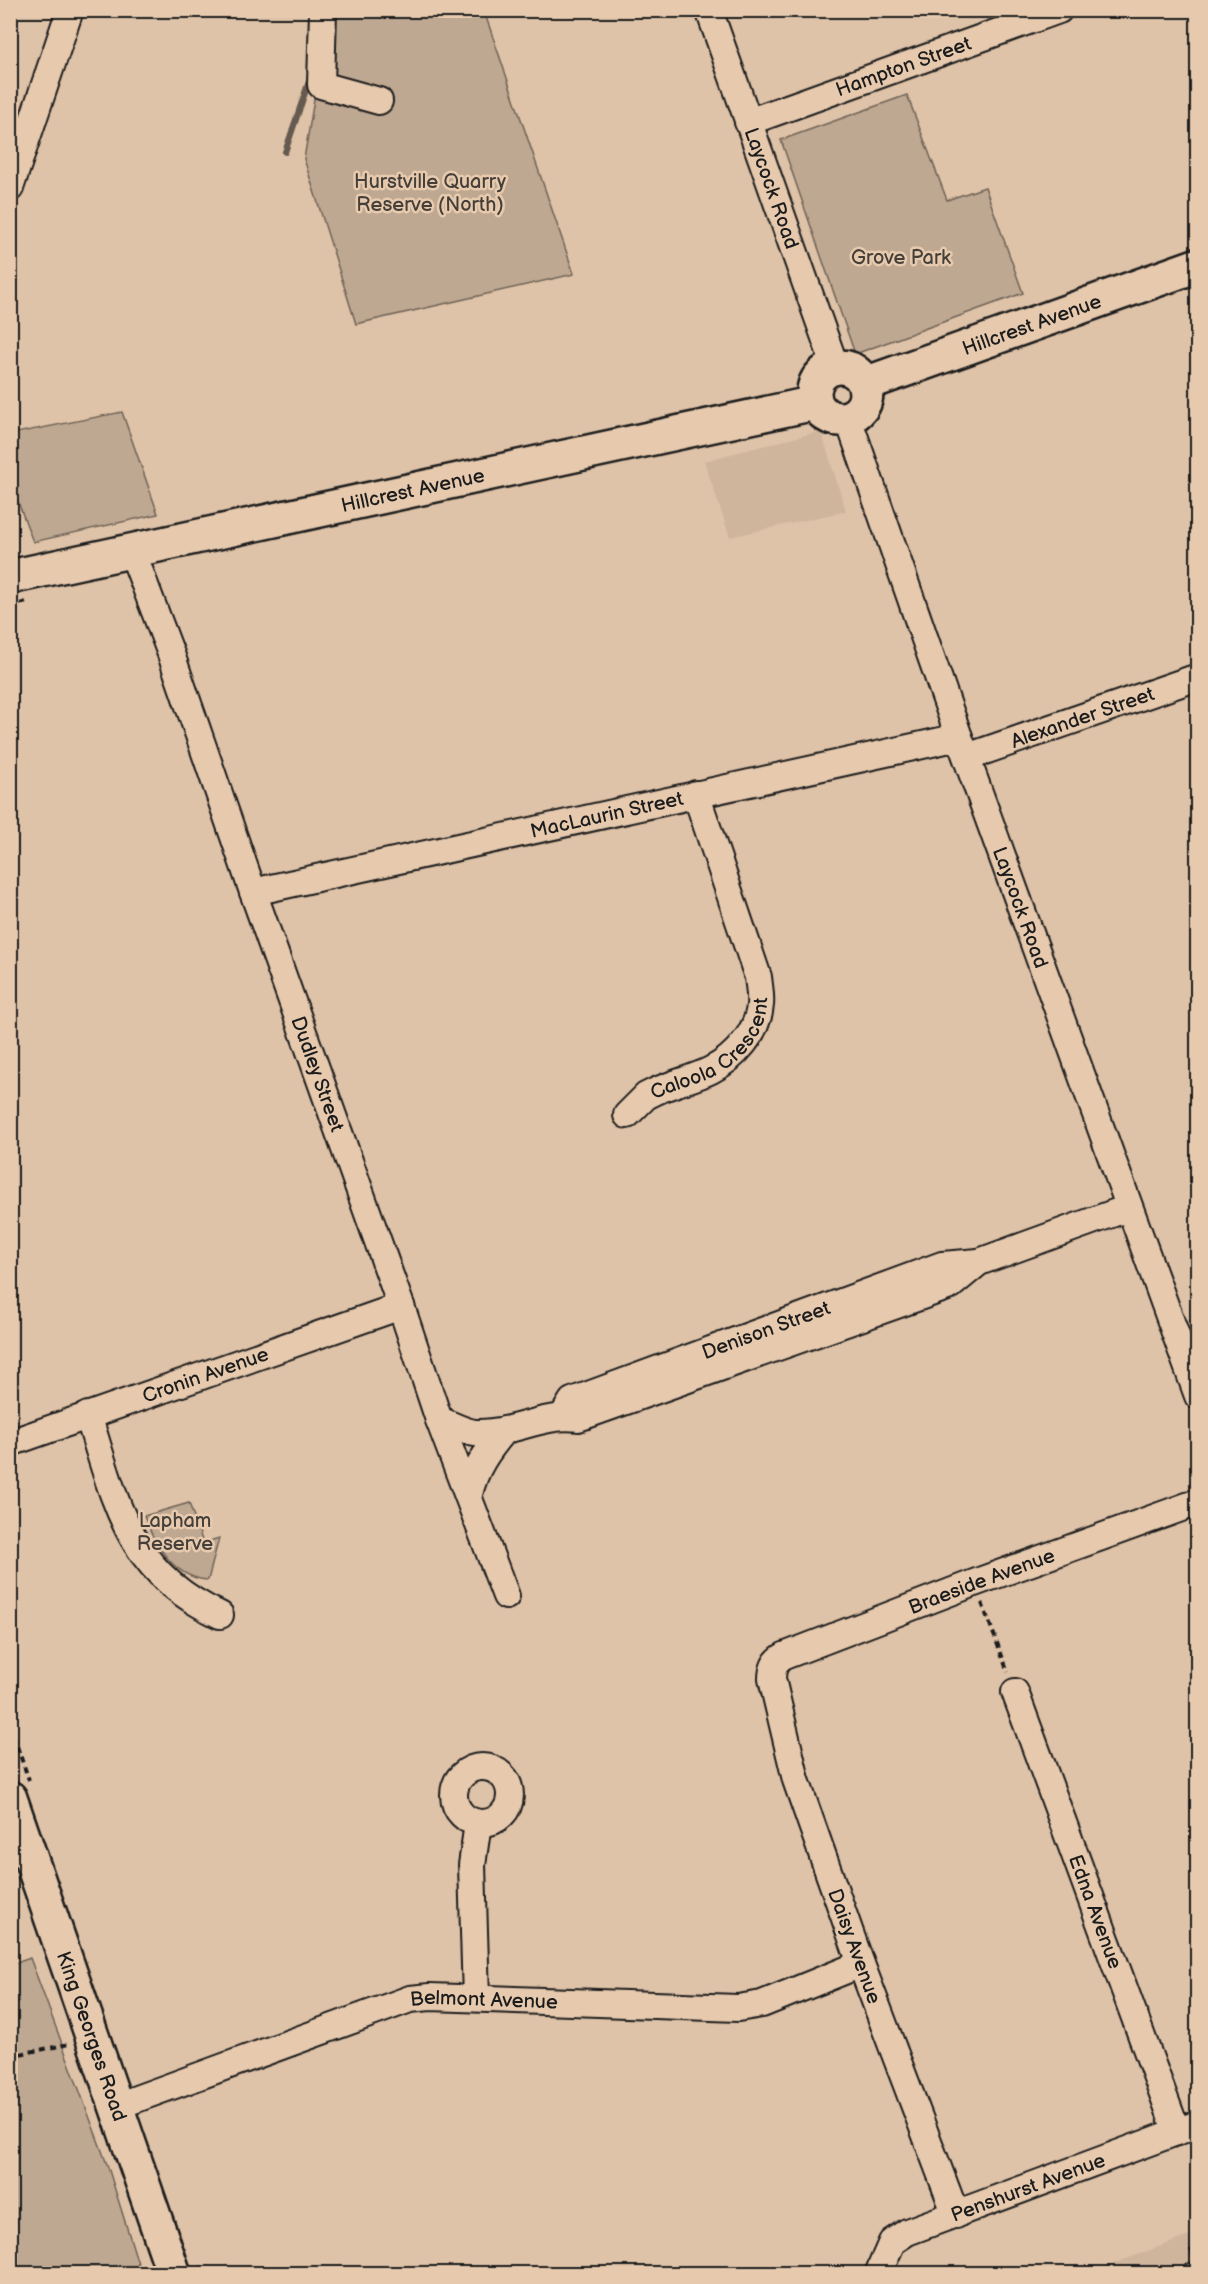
<svg xmlns="http://www.w3.org/2000/svg" width="1208" height="2284" viewBox="0 0 1208 2284" font-family="'Balsamiq Sans',sans-serif">
	<style>
		.built { fill: #ceb59c }
		.green { fill: #bfa891; stroke: #6e6256; stroke-width: 1.5 }
		.lines { fill: none; stroke-linecap: round; stroke-linejoin: round }
		.stream { stroke: #655a50; stroke-width: 6 }
		.building { fill: #a89581; stroke: #1c1c1c; stroke-width: 1.5; filter: url(#shadow) }
		.minor-casing { stroke: #1c1c1c; stroke-width: 30 }
		.major-casing { stroke: #1c1c1c; stroke-width: 38 }
		.highway-casing { stroke: #1c1c1c; stroke-width: 38 }
		.path { stroke: #1c1c1c; stroke-width: 4; stroke-dasharray: 6 4.5; stroke-linecap: butt }
		.minor { stroke: #e7caae; stroke-width: 26 }
		.major { stroke: #e7caae; stroke-width: 33 }
		.highway { stroke: #e7caae; stroke-width: 33 }
		.labels { text-anchor: middle; stroke-width: 5; stroke-linejoin: round; paint-order: stroke }
		.street-label { font-size: 20px; fill: #1c1c1c; stroke: #e7caae }
		.park-label { font-size: 20px; fill: #453f39; stroke: #e7caae }
	</style>
	<defs>
		<filter id="shadow"><feDropShadow dx="3.5" dy="6" stdDeviation="1.5" flood-color="#0004"/></filter>
	</defs>
	<rect width="100%" height="100%" fill="#dfc3a8"/>
	<filter id="ink" filterUnits="userSpaceOnUse"><feTurbulence type="fractalNoise" baseFrequency=".0167" numOctaves="2"/><feDisplacementMap in="SourceGraphic" scale="12" xChannelSelector="R" yChannelSelector="G"/><feConvolveMatrix kernelMatrix="1 2 1 2 8 2 1 2 1" color-interpolation-filters="sRGB"/></filter>
	<g filter="url(#ink)">
		<path class="built" d="M821 431 846 511 730 537 704 461Z
			M1197 2233V2273H1088Z"/>
		<path class="green" d="M329 11H484L574 274 356 324 304 159Z
			M907 95 947 200 985 187 1023 293 855 354 781 140Z
			M122 412 158 514 33 542 11 483V434Z
			M189 1503 203 1543 219 1538 208 1580C174 1578 155 1545 144 1516Z
			M30 1958 108 2167 141 2273H11V1965Z"/>
		<g class="lines">
			<path class="stream" d="M285 152 310 78"/>
		</g>
		<path class="building" d="M1198 2247V2274H1188L1185 2265 1194 2261 1190 2250Z"/>
		<g class="lines">
			<g class="minor-casing">
				<g id="minor">
					<path d="M323 10 321 85 379 101"/>
					<path id="s1" d="M709 10 835 366"/>
					<path id="s2" d="M748 122 1059 10"/>
					<path d="M10 188 70 10"/>
					<path id="s3" d="M848 418 959 737 1198 1396"/>
					<path id="s4" d="M132 551 171 654 253 892 401 1306 439 1420 506 1596"/>
					<path id="s5" d="M967 757 1198 677"/>
					<path id="s6" d="M253 892 959 737"/>
					<path id="s7" d="M627 1115 646 1096 654 1092C673 1083 693 1079 711 1070 735 1058 758 1032 760 1005 761 996 759 986 758 977L696 794"/>
					<path d="M88 1415C116 1503 128 1573 220 1615"/>
					<path id="s8" d="M563 1416 572 1401 942 1265 979 1262 1128 1208"/>
					<path d="M439 1420C450 1424 464 1432 475 1433 510 1435 543 1413 578 1418L950 1286 979 1262"/>
					<path id="s9" d="M10 1443 401 1306"/>
					<path d="M469 1494C475 1468 488 1450 505 1430"/>
					<path id="s10" d="M1015 1692 1177 2132"/>
					<circle cx="482" cy="1795" r="28"/>
					<path d="M476 1998 472 1865 478 1823"/>
					<path id="s11" d="M117 2106 410 1999 430 1997 738 2008 762 2004 861 1964"/>
					<path id="s12" d="M956 2215 861 1964 796 1780 772 1679C772 1668 775 1661 784 1656L974 1583 1198 1502"/>
					<path id="s13" d="M878 2274 892 2242 907 2232 1198 2124"/>
				</g>
			</g>
			<g class="major-casing">
				<g id="major">
					<circle cx="840" cy="393" r="26"/>
					<path id="s14" d="M865 384 1198 265"/>
					<path id="s15" d="M10 577 815 403"/>
				</g>
			</g>
			<g class="highway-casing">
				<g id="highway">
					<path id="s16" d="M10 1798 174 2274"/>
				</g>
			</g>
			<path class="path" d="M10 606 27 602
				M982 1603 1008 1672
				M10 1727 29 1780
				M10 2056 69 2044
				M200 2266 203 2274"/>
			<use href="#minor" class="minor"/>
			<use href="#major" class="major"/>
			<use href="#highway" class="highway"/>
		</g>
	</g>
	<g class="labels">
		<g class="street-label">
			<text dy="7" stroke="none"><textPath href="#s2" startOffset="165">Hampton Street</textPath></text>
			<text dy="7" stroke="none"><textPath href="#s1" startOffset="189">Laycock Road</textPath></text>
			<text dy="7" stroke="none"><textPath href="#s14" startOffset="177">Hillcrest Avenue</textPath></text>
			<text dy="7" stroke="none"><textPath href="#s15" startOffset="412">Hillcrest Avenue</textPath></text>
			<text dy="7" stroke="none"><textPath href="#s5" startOffset="122">Alexander Street</textPath></text>
			<text dy="7" stroke="none"><textPath href="#s6" startOffset="362">MacLaurin Street</textPath></text>
			<text dy="7" stroke="none"><textPath href="#s3" startOffset="519">Laycock Road</textPath></text>
			<text dy="7" stroke="none"><textPath href="#s7" startOffset="111">Caloola Crescent</textPath></text>
			<text dy="7" stroke="none"><textPath href="#s4" startOffset="555">Dudley Street</textPath></text>
			<text dy="7" stroke="none"><textPath href="#s8" startOffset="224">Denison Street</textPath></text>
			<text dy="7" stroke="none"><textPath href="#s9" startOffset="207">Cronin Avenue</textPath></text>
			<text dy="7" stroke="none"><textPath href="#s12" startOffset="806">Braeside Avenue</textPath></text>
			<text dy="7" stroke="none"><textPath href="#s10" startOffset="234">Edna Avenue</textPath></text>
			<text transform="translate(855 1946) rotate(70)" y="7">Daisy Avenue</text>
			<text dy="7" stroke="none"><textPath href="#s11" startOffset="386">Belmont Avenue</textPath></text>
			<text dy="7" stroke="none"><textPath href="#s16" startOffset="252">King Georges Road</textPath></text>
			<text dy="7" stroke="none"><textPath href="#s13" startOffset="182">Penshurst Avenue</textPath></text>
		</g>
		<g class="park-label">
			<text x="430" y="188">Hurstville Quarry<tspan x="430" dy="23">Reserve (North)</tspan></text>
			<text x="901" y="264">Grove Park</text>
			<text x="175" y="1527">Lapham<tspan x="175" dy="23">Reserve</tspan></text>
		</g>
	</g>
	<rect width="1208" height="2284" fill="none" stroke="#e7caae" stroke-width="36"/>
	<rect x="18" y="18" width="1172" height="2248" fill="none" stroke="#1c1c1c" stroke-width="2" filter="url(#ink)"/>
</svg>
